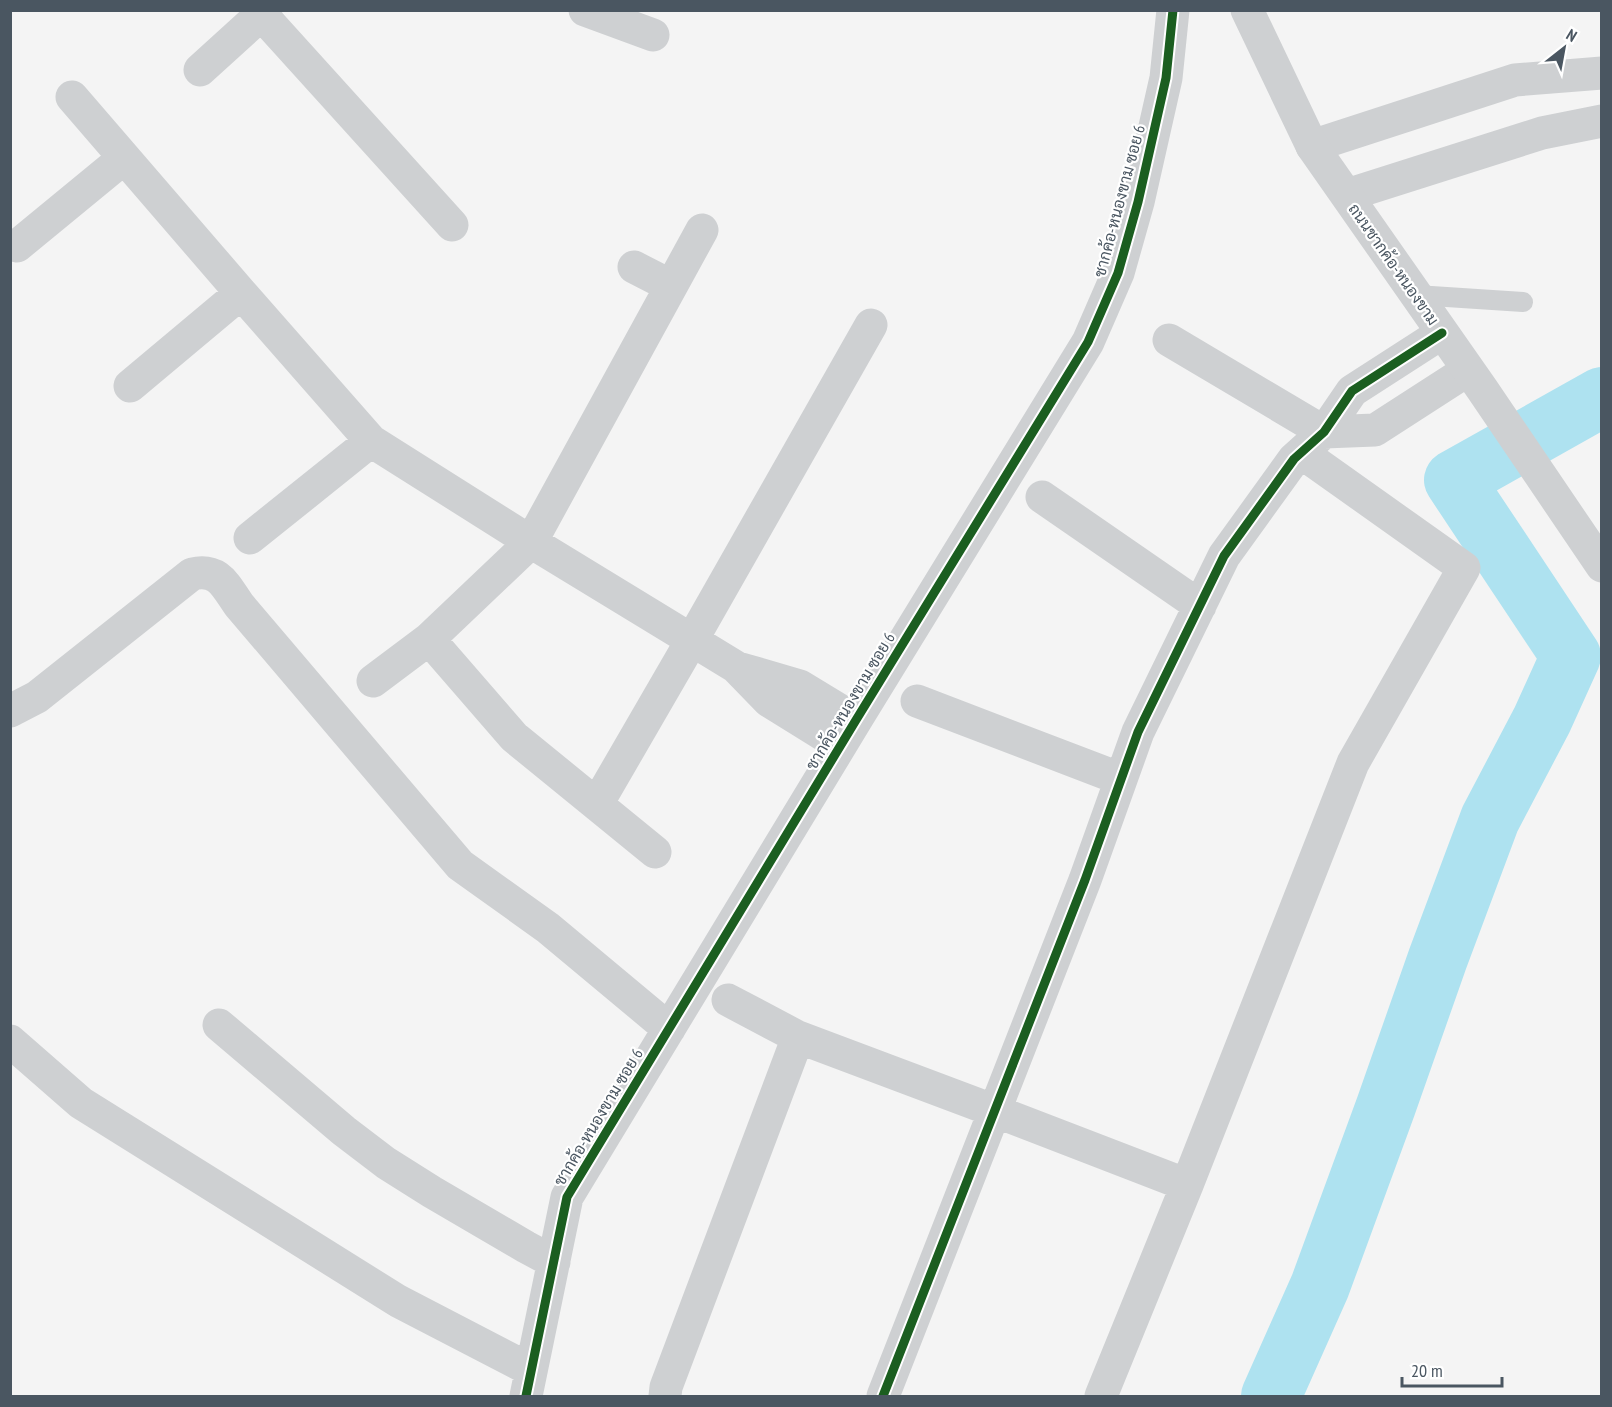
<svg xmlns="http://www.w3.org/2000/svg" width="1612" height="1407" viewBox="0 0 1612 1407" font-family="'PT Sans Narrow',Sarabun,sans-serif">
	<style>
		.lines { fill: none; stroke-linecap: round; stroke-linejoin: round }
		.river { stroke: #aee2f0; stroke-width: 60 }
		.service { stroke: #ced0d2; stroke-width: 20 }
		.minor { stroke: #ced0d2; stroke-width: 33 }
		.tertiary { stroke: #ced0d2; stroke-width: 33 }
		.cycleway-casing { stroke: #fff; stroke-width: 13 }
		.cycleway { stroke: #1b5e20; stroke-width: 9 }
		.labels { text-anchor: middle; stroke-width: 4.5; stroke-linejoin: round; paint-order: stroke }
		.street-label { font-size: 16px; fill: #4a5661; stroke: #fff }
	</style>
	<rect width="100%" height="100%" fill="#f4f4f4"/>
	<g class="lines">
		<path class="river" d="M1271 1396 1320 1286 1386 1106 1438 958 1490 819 1542 720 1571 656 1454 480 1602 397"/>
		<path class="service" d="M1416 295 1523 302"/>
		<path class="minor" d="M585 10 653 35
			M262 15 452 225
			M200 70 266 10
			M72 97 241 293 371 441 531 542 736 667 769 701 840 745
			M1312 146 1515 80 1602 73
			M1347 195 1542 133 1602 121
			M17 246 124 158
			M634 267 671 286
			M1169 340 1324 432 1375 430 1468 370
			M130 386 241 293
			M1042 497 1200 606
			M250 538 371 441
			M429 639 514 737 655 852
			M738 668 800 686 856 720
			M373 681 429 639 531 542 702 230
			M917 701 1121 779
			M10 711 37 697 192 574C219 568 225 585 239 605L460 865 548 928 669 1029
			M597 804 692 640 871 325
			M728 1000 798 1037 995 1111 1187 1185
			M219 1025 344 1131 386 1163 432 1192 526 1247 554 1262
			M10 1041 81 1103 398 1301 531 1370
			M526 1396 567 1197 856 720 1088 342 1118 273 1138 202 1166 78 1173 10
			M665 1396 666 1387 798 1037
			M883 1396 1085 880 1138 732 1224 556 1294 459 1324 432 1352 391 1442 333
			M1101 1396 1187 1185 1353 763 1464 568 1302 453"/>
		<path class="tertiary" d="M1247 10 1312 146 1482 389 1602 566"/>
		<g class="cycleway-casing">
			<path id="cycleway" d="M526 1396 567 1197 856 720 1088 342 1118 273 1138 202 1166 78 1173 10
				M883 1396 1085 880 1138 732 1224 556 1294 459 1324 432 1352 391 1442 333"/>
		</g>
		<use href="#cycleway" class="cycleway"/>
	</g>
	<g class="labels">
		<g class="street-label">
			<text transform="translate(1119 201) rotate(-75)" y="6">ชากค้อ-หนองขาม ซอย 6</text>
			<text transform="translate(1394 264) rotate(55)" y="6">ถนนชากค้อ-หนองขาม</text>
			<text transform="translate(850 701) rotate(-59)" y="6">ชากค้อ-หนองขาม ซอย 6</text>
			<text transform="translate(598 1117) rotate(-59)" y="6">ชากค้อ-หนองขาม ซอย 6</text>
		</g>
	</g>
	<rect width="1612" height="1407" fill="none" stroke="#4a5661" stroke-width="24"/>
	<g transform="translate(1564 48) rotate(31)" stroke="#ffffff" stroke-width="4.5" paint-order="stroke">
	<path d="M0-4.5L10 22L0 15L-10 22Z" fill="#4a5661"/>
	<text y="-9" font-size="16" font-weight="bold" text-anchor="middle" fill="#4a5661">N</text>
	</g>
	<path d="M1402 1377v9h100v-9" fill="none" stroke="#4a5661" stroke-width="3"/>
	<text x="1411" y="1377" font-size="18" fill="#4a5661" stroke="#ffffff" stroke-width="4.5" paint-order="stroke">20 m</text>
</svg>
